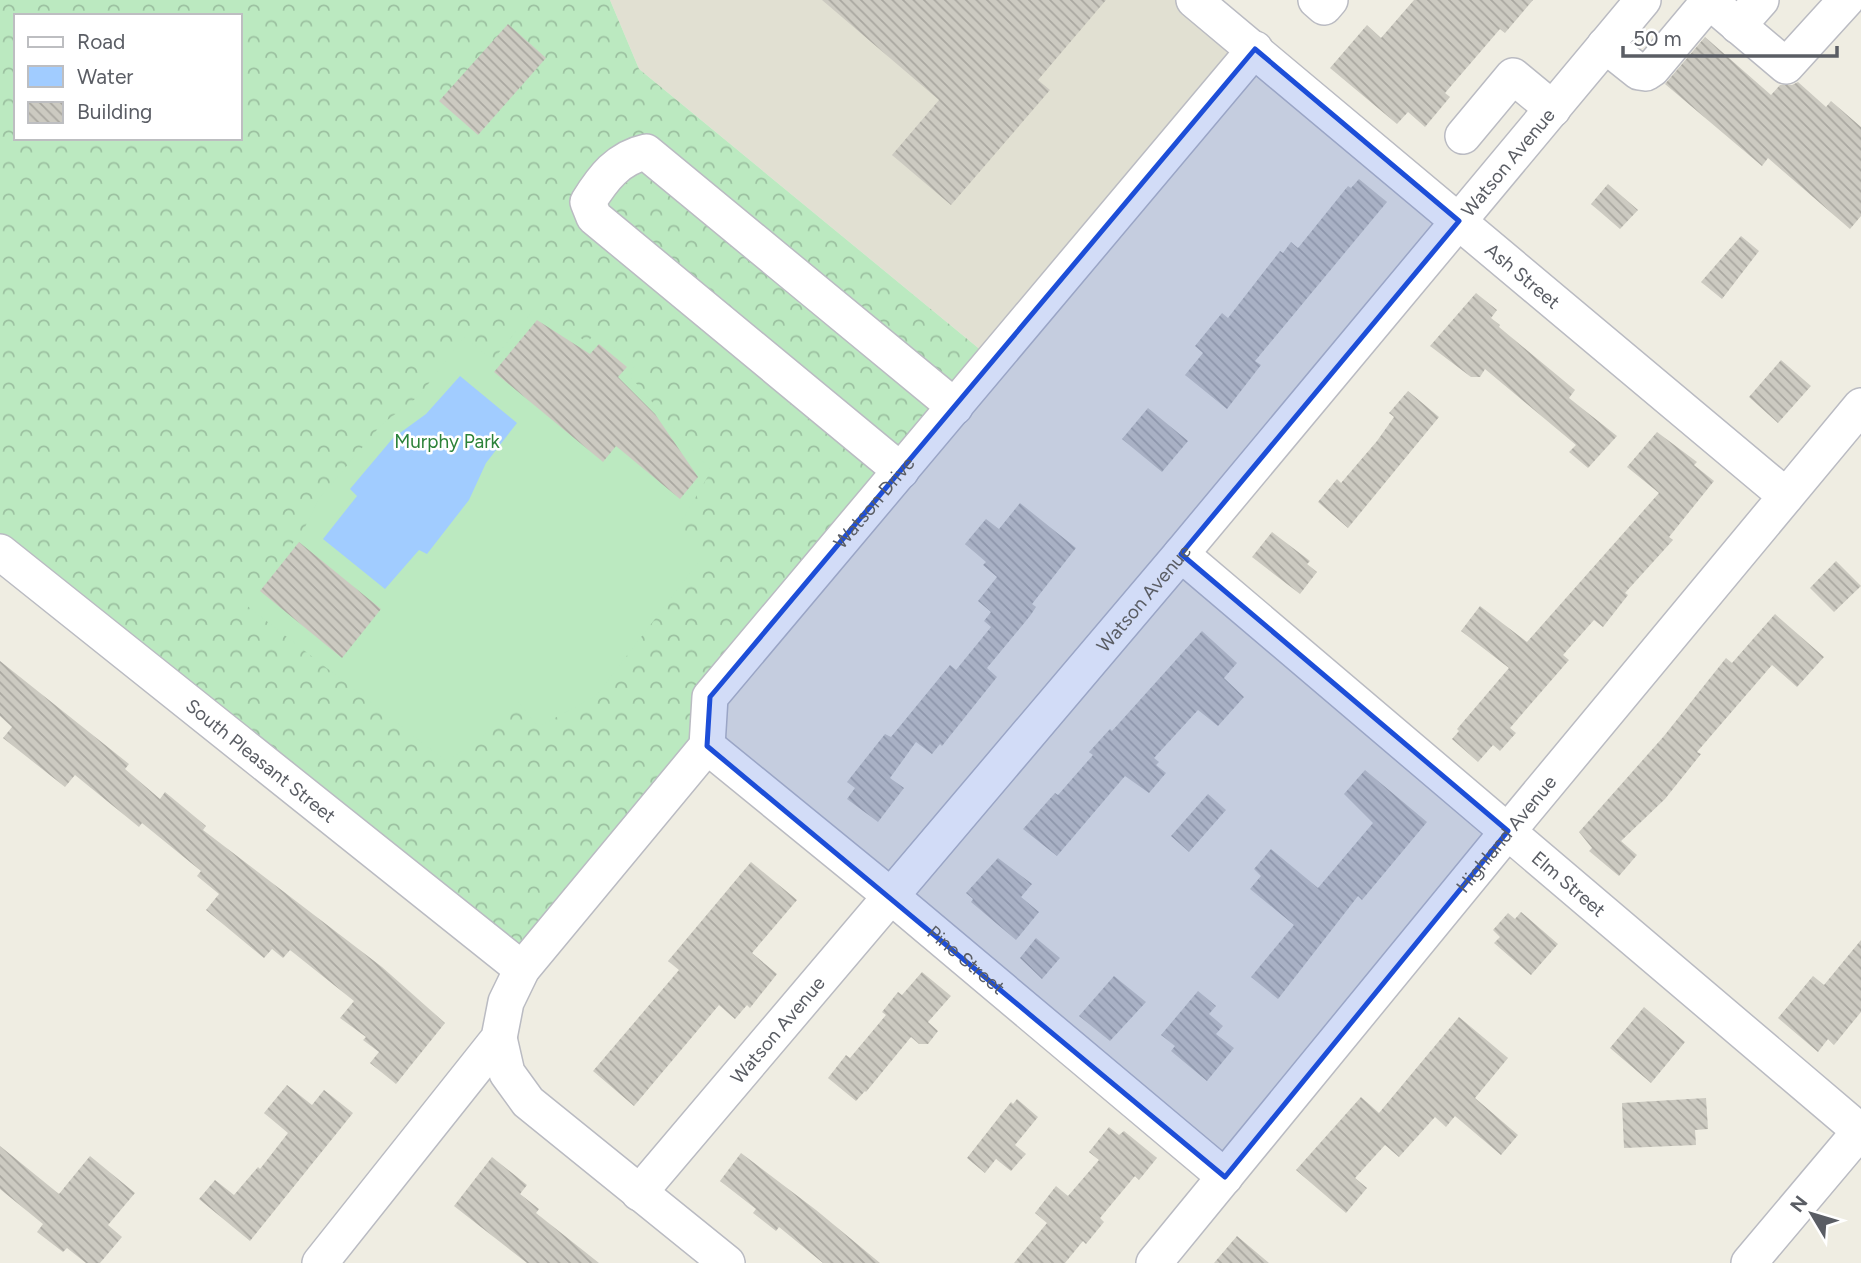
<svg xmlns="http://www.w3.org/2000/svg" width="1861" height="1263" viewBox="0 0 1861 1263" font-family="Figtree,sans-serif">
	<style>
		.education { fill: #e1e0d2 }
		.forest { fill: url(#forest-crowns); fill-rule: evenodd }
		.pitch { fill: #bbe9c0 }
		.water { fill: #a1ccff }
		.building { fill: url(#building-back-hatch) }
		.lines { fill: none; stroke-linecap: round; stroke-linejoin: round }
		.minor-casing { stroke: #babbc2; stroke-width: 38 }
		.minor { stroke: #fff; stroke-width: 35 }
		.marked { fill: #1d4ed8; fill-opacity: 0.2; stroke: #1d4ed8; stroke-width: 5; stroke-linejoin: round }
		.labels { text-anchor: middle; stroke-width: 5; stroke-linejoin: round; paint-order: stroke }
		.street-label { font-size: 19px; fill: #5a5d64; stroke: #fff }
		.park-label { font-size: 19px; fill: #2b8239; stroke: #fff }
	</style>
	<defs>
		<pattern id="forest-crowns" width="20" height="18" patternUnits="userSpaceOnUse" patternTransform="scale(1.75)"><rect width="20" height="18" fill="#bbe9c0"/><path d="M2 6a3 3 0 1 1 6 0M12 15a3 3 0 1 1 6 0" fill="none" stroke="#9bc0a0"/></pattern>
		<pattern id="building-back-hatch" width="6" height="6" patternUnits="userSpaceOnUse" patternTransform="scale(1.75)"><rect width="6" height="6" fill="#cccac1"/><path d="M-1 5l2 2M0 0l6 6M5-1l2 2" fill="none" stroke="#a9a7a0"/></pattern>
	</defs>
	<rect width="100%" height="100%" fill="#efede2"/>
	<path class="education" d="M610 0H1194L1255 49 994 361 639 69Z"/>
	<path class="forest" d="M0 0H610L639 69 994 361 710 697 707 746 522 969 0 552ZM16 16H240V138H16Z"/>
	<path class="pitch" d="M534 309 587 342 597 332 635 365 630 376 711 471 674 534 700 560 596 696 538 727 518 701 486 733 447 762 246 605 305 527 319 499 381 425 419 396 464 337 493 360Z"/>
	<path class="water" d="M460 376 517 423 486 463 469 500 427 554 419 550 385 589 323 539 357 496 350 489 393 438 426 414Z"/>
	<path class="building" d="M822 0H1106L1038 80 1050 90 951 205 892 155 939 100Z
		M1414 0H1533L1505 33 1500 29 1445 93 1450 97 1425 127 1408 112 1397 124 1330 68 1367 25 1381 38Z
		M508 24 546 58 478 135 439 101Z
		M1705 37 1771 95 1780 85H1792L1798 82 1826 107 1831 101 1861 127V216L1850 229 1768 158 1762 166 1665 84Z
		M1359 179 1387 202 1255 361 1261 365 1227 409 1185 375 1203 353 1195 346 1222 313 1228 318 1280 251 1283 253 1291 242 1298 248 1348 186 1351 188Z
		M1608 184 1638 210 1620 229 1591 204Z
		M1741 236 1759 251 1722 299 1701 282Z
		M1476 293 1497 310 1491 318 1500 325 1499 327 1575 390 1569 398 1617 436 1588 468 1569 452 1576 445 1485 369 1480 377H1471L1430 346Z
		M537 320 590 354 599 344 627 367 618 377 655 414 698 477 680 499 616 446 603 462 494 372Z
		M1781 360 1811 386 1778 423 1749 397Z
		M1408 391 1439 417 1348 528 1318 502 1337 479 1341 483 1377 441 1394 417 1389 413Z
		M1148 408 1188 441 1162 472 1122 439Z
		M1657 432 1697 462 1694 465 1714 481 1669 537 1673 540 1625 593 1628 595 1603 627 1594 620 1563 655 1569 660 1510 728 1516 733 1500 751 1493 745 1478 762 1452 739 1459 731 1457 729 1509 668 1461 631 1480 606 1527 642 1659 493 1627 467Z
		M1020 503 1076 548 1032 604 1036 607 1030 616 987 668 997 677 942 746 940 744 932 754 916 742 890 778 904 788 878 822 847 799 855 788 847 782 885 734 891 737 950 665 956 670 991 627 984 621 991 612 978 601 997 577 983 565 986 562 965 544 986 519 999 529Z
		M1272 532 1310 561 1307 564 1317 572 1300 594 1252 557Z
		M299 542 381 609 342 658 260 591Z
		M1836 561 1861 586 1834 612 1810 588Z
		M1775 614 1824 657 1797 687 1772 665 1697 752 1701 754 1665 799 1621 841 1637 855 1619 876 1589 851 1592 848 1579 832 1664 736 1726 658 1732 663Z
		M1202 631 1237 663 1224 678 1244 697 1218 726 1198 710 1154 758 1159 762 1156 765 1166 773 1149 793 1125 776 1057 856 1023 829 1055 793 1058 795 1093 755 1089 752 1110 729 1112 731Z
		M0 661 129 764 125 769 160 799 165 792 206 826 203 830 382 967 445 1023 396 1084 370 1063 379 1052 363 1040 366 1037 340 1018 354 1001 290 950 283 958 272 949 264 958 206 910 219 894 197 876 201 871 142 823 139 827 75 775 65 787 3 738 12 727 0 716Z
		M1365 770 1427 822 1362 900 1358 896 1278 999 1251 977 1294 925 1250 889 1261 876 1254 869 1271 849 1318 888 1373 823 1344 794Z
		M1208 794 1226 810 1189 852 1171 836Z
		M998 858 1032 884 1021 897 1039 912 1016 940 971 902 973 899 966 893Z
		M751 862 797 900 752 953 777 974 750 1008 747 1005 735 1019 719 1005 634 1106 593 1071 679 970 668 961Z
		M1521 912 1558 944 1531 975 1494 943 1500 937 1493 930 1508 913 1515 919Z
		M1036 938 1060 958 1042 979 1020 958Z
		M1861 940V1012L1834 1045 1828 1039 1818 1052 1778 1018 1813 976 1824 985Z
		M922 972 951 996 928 1022 938 1031 928 1044H919L911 1037 866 1092 865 1091 856 1101 828 1078 846 1055 850 1058 886 1015 882 1012 898 992 902 995Z
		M1114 976 1146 1002 1110 1041 1079 1016Z
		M1198 991 1216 1006 1209 1014 1223 1026 1216 1034 1234 1048 1207 1081 1171 1051 1175 1046 1161 1035Z
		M1644 1007 1685 1042 1651 1083 1610 1048Z
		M1459 1017 1508 1058 1475 1098 1518 1135 1501 1155 1455 1116 1446 1127 1435 1117 1399 1157 1385 1145 1355 1178 1367 1188 1346 1213 1296 1170 1361 1097 1379 1113Z
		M287 1085 312 1105 324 1090 353 1113 250 1241 199 1199 215 1180 234 1195 258 1167 260 1169 288 1133 264 1113Z
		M1706 1098 1708 1129 1695 1130 1696 1145 1624 1148 1622 1103Z
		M1017 1099 1038 1117 1015 1145 1026 1154 1011 1171 996 1159 985 1173 967 1158 1011 1102 1013 1104Z
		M1109 1127 1119 1135 1124 1131 1157 1158 1139 1180 1135 1176 1100 1218 1104 1222 1086 1244 1083 1241 1065 1263H1014L1047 1223 1035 1213 1056 1186 1068 1196 1099 1160 1089 1152Z
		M0 1146 59 1194 90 1156 135 1193 108 1225 122 1237 100 1263H86L67 1248 63 1252 37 1232 43 1224 0 1189Z
		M741 1153 816 1210 880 1263H823L779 1227 776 1231 753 1213 756 1209 720 1181Z
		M492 1157 527 1185 520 1194 539 1209 536 1213 599 1263H527L454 1206Z
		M1237 1236 1269 1263H1214Z"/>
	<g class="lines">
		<g class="minor-casing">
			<g id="minor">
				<path id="s1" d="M1194 0 1786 496"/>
				<path d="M1316 0 1324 7 1330 0"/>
				<path d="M1708 0 1786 66 1846 0"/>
				<path d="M1738 26 1761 0"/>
				<path d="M1605 45 1639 72 1646 73 1652 69 1709 1"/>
				<path d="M1463 136 1513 76 1553 109"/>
				<path d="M901 471 594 217 588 202C603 178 618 158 646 152L955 407"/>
				<path id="s2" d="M0 552 522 969"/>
				<path id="s3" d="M1181 554 1860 1131"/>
				<path id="s4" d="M707 746 892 897 1225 1177"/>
				<path d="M499 1038 507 1073 528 1102 727 1263"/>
				<path id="s5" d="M639 1193 1181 554 1643 0"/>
				<path id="s6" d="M320 1263 499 1038 506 1002 522 969 707 746 710 697 1255 49"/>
				<path id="s7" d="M1154 1263 1508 831 1861 406"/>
				<path d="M1749 1263 1861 1130"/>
			</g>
		</g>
		<use href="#minor" class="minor"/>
	</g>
	<path class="marked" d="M1255 49 1459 221 1181 554 1508 831 1225 1177 707 746 710 697Z"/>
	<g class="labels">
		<g class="street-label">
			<text dy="7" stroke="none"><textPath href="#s5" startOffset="1348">Watson Avenue</textPath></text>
			<text dy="7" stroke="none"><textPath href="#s1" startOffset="429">Ash Street</textPath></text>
			<text dy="7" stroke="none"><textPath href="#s6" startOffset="954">Watson Drive</textPath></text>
			<text dy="7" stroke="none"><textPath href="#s5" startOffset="780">Watson Avenue</textPath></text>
			<text dy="7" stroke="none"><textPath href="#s2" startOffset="334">South Pleasant Street</textPath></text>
			<text dy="7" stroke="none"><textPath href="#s7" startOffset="555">Highland Avenue</textPath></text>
			<text dy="7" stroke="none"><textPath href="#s3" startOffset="509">Elm Street</textPath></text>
			<text dy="7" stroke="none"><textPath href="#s4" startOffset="336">Pine Street</textPath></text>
			<text dy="7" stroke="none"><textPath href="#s5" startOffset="214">Watson Avenue</textPath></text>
		</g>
		<g class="park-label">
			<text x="447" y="448">Murphy Park</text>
		</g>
	</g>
	<rect x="14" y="14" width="228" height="126" fill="#ffffff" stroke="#bdbec1" stroke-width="2"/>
	<rect x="28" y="37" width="35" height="10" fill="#ffffff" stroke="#bdbec1" stroke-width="2"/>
	<text x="77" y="49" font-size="21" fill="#5a5d64">Road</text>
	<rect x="28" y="66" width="35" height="21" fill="#a1ccff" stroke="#bdbec1" stroke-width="2"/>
	<text x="77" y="84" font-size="21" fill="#5a5d64">Water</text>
	<rect x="28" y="102" width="35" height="21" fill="url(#building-back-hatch)" stroke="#bdbec1" stroke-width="2"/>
	<text x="77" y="119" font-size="21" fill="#5a5d64">Building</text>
	<g transform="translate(1812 1214) rotate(308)" stroke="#ffffff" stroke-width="5" paint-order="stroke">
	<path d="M0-5L12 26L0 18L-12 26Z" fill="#5a5d64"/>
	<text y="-10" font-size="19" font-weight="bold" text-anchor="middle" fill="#5a5d64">N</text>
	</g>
	<path d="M1623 46v10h214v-10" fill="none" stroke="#5a5d64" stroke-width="3.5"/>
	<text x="1633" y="46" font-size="21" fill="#5a5d64" stroke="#ffffff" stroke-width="5" paint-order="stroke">50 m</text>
</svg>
